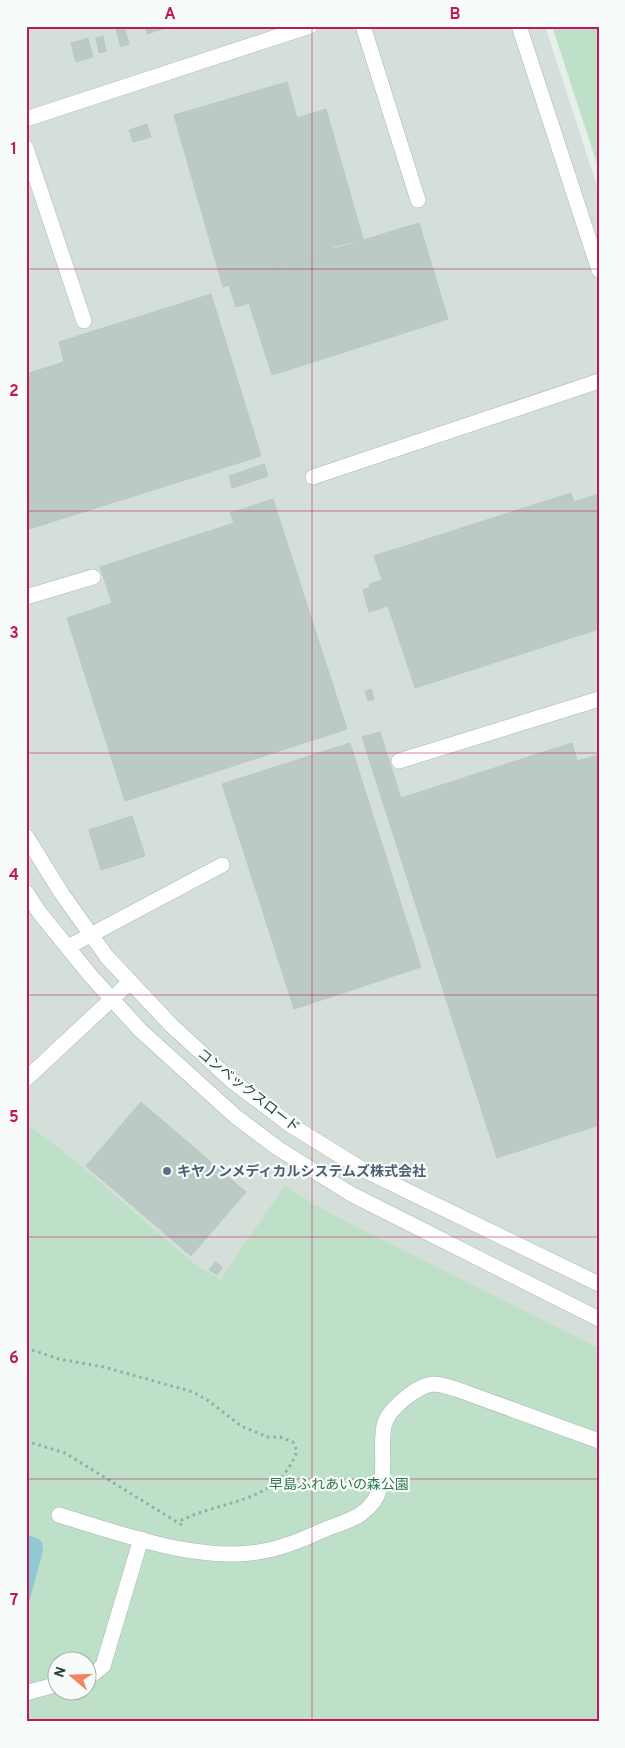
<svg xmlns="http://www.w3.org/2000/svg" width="625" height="1748" viewBox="0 0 625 1748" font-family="Overpass,'Noto Sans JP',sans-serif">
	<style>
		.built { fill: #d4dfda }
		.green { fill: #bfe0c8; fill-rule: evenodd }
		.water { fill: #8ec9d4 }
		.building { fill: #bbcac4; stroke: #b8c9c2 }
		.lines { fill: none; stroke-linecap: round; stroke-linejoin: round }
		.minor-casing { stroke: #a8b8b2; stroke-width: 16 }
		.path { stroke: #86b3a5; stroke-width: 3; stroke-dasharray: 2.5 4; stroke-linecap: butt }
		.minor { stroke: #fff; stroke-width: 15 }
		.grid { fill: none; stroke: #c2185b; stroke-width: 1; stroke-opacity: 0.55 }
		.service-dot { fill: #5c6f8a; stroke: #f7fbf9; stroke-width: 2 }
		.labels { text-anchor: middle; stroke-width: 4.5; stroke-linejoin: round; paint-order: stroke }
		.street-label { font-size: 14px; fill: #24423a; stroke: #f7fbf9 }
		.service-label { font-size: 14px; font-weight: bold; fill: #4e5e75; stroke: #f7fbf9; text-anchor: start }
		.park-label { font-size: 14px; fill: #2d7a4b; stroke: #f7fbf9 }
		.neatline { fill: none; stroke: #c2185b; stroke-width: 2 }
		.grid-label { font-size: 16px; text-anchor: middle; font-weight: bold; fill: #c2185b }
	</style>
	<rect width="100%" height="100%" fill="#e6efeb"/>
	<path class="built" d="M26 26H545L599 192V1348L351 1224 314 1204 285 1185 222 1279 191 1261 75 1160 26 1123Z"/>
	<path class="green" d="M552 26H599V170Z
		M26 1123 75 1160 191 1261 221 1279 285 1185 314 1204 351 1224 599 1348V1722H26ZM58 1660H88V1690H58Z"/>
	<path class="water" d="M26 1534 39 1539 42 1542 43 1551 26 1613Z"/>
	<path class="building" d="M145 26H171L147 34Z
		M124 27 129 44 121 47 116 30Z
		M103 36 106 51 99 53 96 38Z
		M88 38 93 57 76 62 71 43Z
		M287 82 297 118 326 109 363 239 333 247 335 254 223 287 174 115Z
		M147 124 151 137 133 142 129 130Z
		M419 223 448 319 272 375 249 303 236 307 229 285 335 254 334 249Z
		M211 294 261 456 26 530V374L64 362 59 342Z
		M264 464 268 476 232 488 229 476Z
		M571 493 574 502 599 494V629L415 688 388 606 369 612 363 590 370 587 369 584 382 580 374 556Z
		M273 499 347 729 125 801 67 618 112 603 100 567 234 523 230 513Z
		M371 689 374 699 368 701 365 691Z
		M380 732 401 798 572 743 577 761 599 755V1125L497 1158 362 737Z
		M350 743 421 967 294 1009 222 784Z
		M132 816 145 856 101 870 89 830Z
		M141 1102 246 1192 191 1256 86 1166Z
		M215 1262 222 1267 217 1275 209 1270Z"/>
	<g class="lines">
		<g class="minor-casing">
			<path id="minor" d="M363 26 418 200
				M519 26 599 270
				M26 119 310 26
				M26 148 84 321
				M313 477 599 381
				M26 597 93 577
				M399 761 599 699
				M26 836 62 894 107 957 171 1025 231 1080 289 1124 360 1168 599 1284
				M26 892 39 912 90 975 140 1030 235 1116 279 1149 351 1194 599 1319
				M68 947 222 865
				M26 1079 130 982
				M59 1515C122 1534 203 1565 269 1550 286 1546 304 1539 319 1532 332 1526 349 1522 361 1514 394 1490 378 1458 384 1426 387 1410 417 1385 434 1384 441 1384 448 1387 456 1389L599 1441
				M88 1676 93 1674 103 1666 141 1539
				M26 1693 58 1684"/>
		</g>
		<path class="path" d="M26 1348 59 1359 104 1367 193 1392 209 1401 241 1426 268 1437H280L293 1442 297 1451C278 1505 221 1499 178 1522
			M26 1441 65 1453 185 1527"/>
		<use href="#minor" class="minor"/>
	</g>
	<path class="grid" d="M312 26V1722M26 269H599M26 511H599M26 753H599M26 995H599M26 1237H599M26 1479H599"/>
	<circle class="service-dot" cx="167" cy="1171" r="5"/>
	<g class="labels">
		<g class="street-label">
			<text transform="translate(249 1090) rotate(38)" y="5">コンベックスロード</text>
		</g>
		<g class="service-label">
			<text x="177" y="1176">キヤノンメディカルシステムズ株式会社</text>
		</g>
		<g class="park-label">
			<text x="339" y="1489">早島ふれあいの森公園</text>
		</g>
	</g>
	<rect width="625" height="1748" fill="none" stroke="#f7fbf9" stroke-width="55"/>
	<g transform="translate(72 1676) rotate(289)"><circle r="24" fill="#f7fbf9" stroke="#a3b1ad"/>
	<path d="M0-4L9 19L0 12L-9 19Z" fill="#f4845f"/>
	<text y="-8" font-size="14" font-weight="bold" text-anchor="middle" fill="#24423a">N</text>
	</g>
	<rect x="28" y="28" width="570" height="1692" class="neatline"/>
	<g class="grid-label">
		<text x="170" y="19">A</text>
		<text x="455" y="19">B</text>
		<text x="14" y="154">1</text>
		<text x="14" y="396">2</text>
		<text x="14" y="638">3</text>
		<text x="14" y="880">4</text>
		<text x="14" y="1122">5</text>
		<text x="14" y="1363">6</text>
		<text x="14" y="1605">7</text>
	</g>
</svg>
